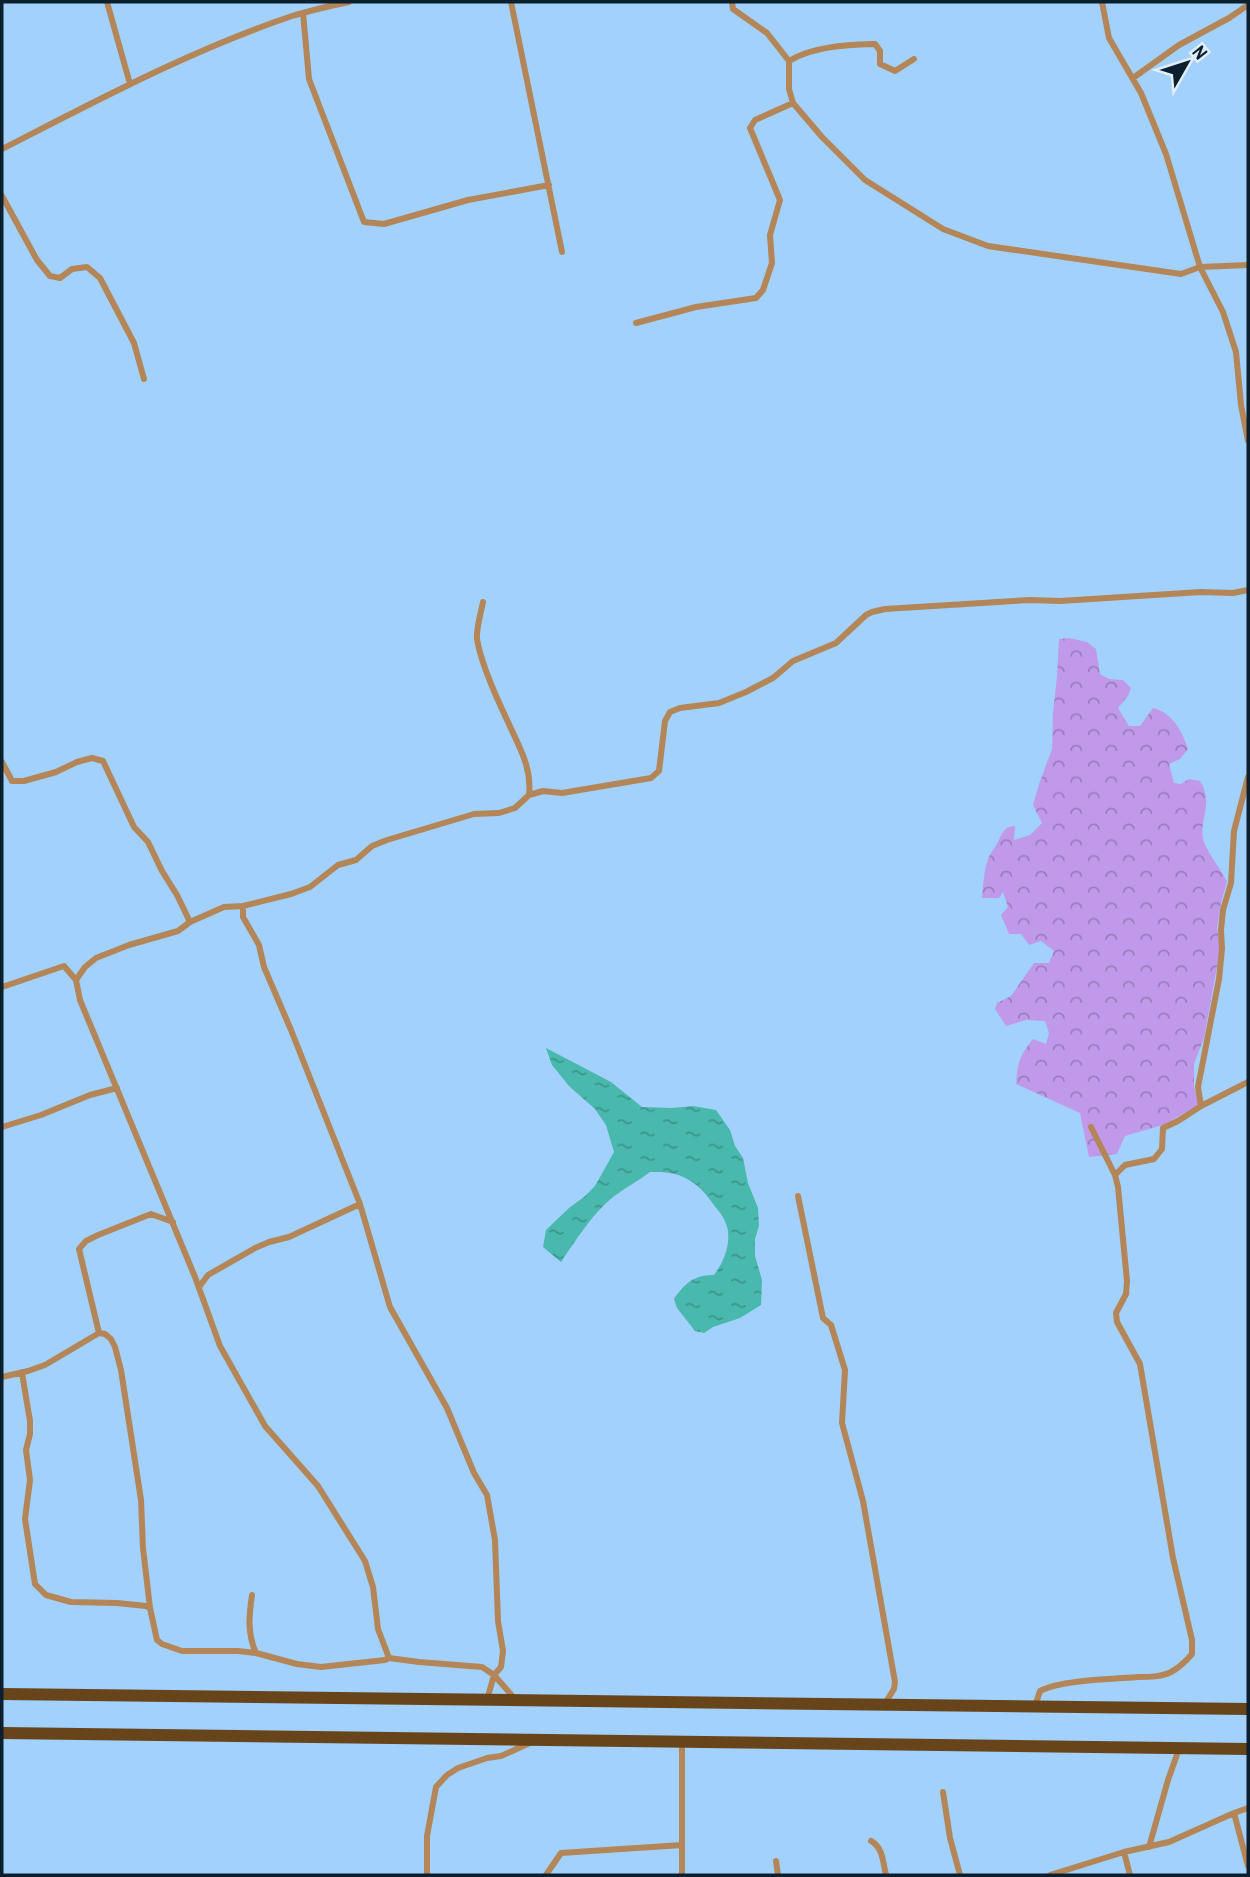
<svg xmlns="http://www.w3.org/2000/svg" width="1250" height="1877" viewBox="0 0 1250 1877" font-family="'Archivo Narrow',sans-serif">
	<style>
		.forest { fill: url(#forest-crowns) }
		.water { fill: url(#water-ripples) }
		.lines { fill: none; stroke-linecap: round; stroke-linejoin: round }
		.street { stroke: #b38557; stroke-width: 6 }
		.highway { stroke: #68441b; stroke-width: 12 }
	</style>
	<defs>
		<pattern id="forest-crowns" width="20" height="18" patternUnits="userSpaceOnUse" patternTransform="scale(1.75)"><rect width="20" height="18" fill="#c199ea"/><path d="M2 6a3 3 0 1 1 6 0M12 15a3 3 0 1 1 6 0" fill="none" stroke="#9b7cbe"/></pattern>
		<pattern id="water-ripples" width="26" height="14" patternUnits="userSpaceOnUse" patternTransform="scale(1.75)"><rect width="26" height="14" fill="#49b8ad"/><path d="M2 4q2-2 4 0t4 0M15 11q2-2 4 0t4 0" fill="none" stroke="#3b958d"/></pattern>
	</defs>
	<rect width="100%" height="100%" fill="#a1d1fc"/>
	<path class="forest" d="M1069 638 1087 642 1096 649 1100 674 1109 679 1123 680 1131 688 1128 696 1118 708 1129 726H1140L1153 708C1173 713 1182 731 1188 749L1180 759 1169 764 1174 783 1181 784 1189 779 1200 781C1215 805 1197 821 1204 842 1209 855 1220 868 1227 881L1221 903 1217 928 1219 939V956L1204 1038 1194 1064V1087L1199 1104 1166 1124 1125 1136 1117 1154 1089 1157 1080 1113 1016 1084C1018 1061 1019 1057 1033 1039L1046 1044 1049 1033 1045 1021 1026 1020 1006 1026 995 1009 997 1003 1011 996 1034 963H1049L1054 951 1041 941 1029 945 1021 934H1009L1001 915 1008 907 1003 892 999 898H982C983 885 984 871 988 859 990 853 994 849 997 844 1002 834 1003 827 1015 826L1014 840 1030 835 1042 823 1033 805 1039 784 1052 749 1053 713 1057 676 1059 639Z"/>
	<path class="water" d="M546 1048 611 1082 642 1107 672 1108 693 1106 716 1110 730 1130 735 1146 743 1158 748 1183 758 1208 759 1226 755 1239V1256L762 1280 761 1305 740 1318 713 1327 704 1333 695 1331 677 1308 674 1299C685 1283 694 1275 714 1275 725 1260 734 1238 724 1219 721 1213 715 1207 711 1201 705 1193 697 1184 687 1179 676 1172 662 1172 650 1172 638 1181 625 1188 613 1197 592 1214 576 1240 561 1262L543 1247 546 1230 569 1208 584 1197 595 1186 614 1152 606 1125 595 1109 569 1086 552 1065Z"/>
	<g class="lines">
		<path class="street" d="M107 2 130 84
			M511 2 562 252
			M732 2 733 9 767 33 789 61V89L793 103 822 137 865 180 943 229 988 246 1181 274 1200 267 1248 265
			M1102 2 1109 38 1141 93 1166 154 1200 267 1223 312 1236 352 1241 405 1248 441
			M303 13 309 79 364 222 384 224 468 200 549 185
			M789 61C813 46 847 45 875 44L880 51V64L895 71 914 59
			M1133 78 1179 45 1229 18 1248 5
			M2 149C96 101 191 50 292 16 311 10 330 6 349 2
			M2 196 37 260 50 276 60 278 72 269 87 267 100 278 134 343 144 379
			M636 323 696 307 756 298 763 290 772 263 770 235 780 200 750 128 755 120 793 103
			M483 602C481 613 476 628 477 639 481 664 497 699 508 722 519 747 532 767 529 795
			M2 762 12 781H24L56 772 77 762 92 758 103 761 134 827 148 842 162 871 177 895 190 922
			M2 987 64 966 76 980
			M1201 1106 1248 1082
			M2 1127 41 1115 90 1095 117 1088
			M1115 1175 1125 1165 1154 1159 1162 1149 1163 1128 1178 1121 1201 1106 1198 1087 1219 979 1222 949 1221 930 1223 910 1231 883 1234 831 1248 777
			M798 1196 823 1318 831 1325 845 1370 842 1423 863 1501 895 1682 894 1689 884 1705
			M360 1204 390 1307 447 1408 474 1473 487 1495 495 1540 498 1621 503 1651 501 1667 494 1675 487 1700
			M199 1287 208 1275 255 1248 269 1242 289 1237 360 1204 291 1030 264 967 259 945 243 917V906
			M99 1333 105 1334 111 1339 115 1347 121 1370 141 1500 143 1548 150 1608
			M22 1373 30 1421V1434L26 1450 30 1480 25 1519 35 1584 46 1595 71 1602 117 1603 146 1606 150 1608 157 1640 162 1644 182 1651H238L256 1653 297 1664 321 1667 385 1660 389 1658
			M2 1377 28 1371 45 1365 99 1333 79 1249 86 1241 98 1235 151 1214 173 1222
			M252 1595C249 1616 247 1633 256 1653
			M515 1699 494 1675 482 1667 419 1662 389 1658 378 1629 373 1587 365 1561 318 1486 265 1426 220 1346 195 1277 80 1000 76 980 85 967 96 958 129 945 178 931 190 922 224 907 243 906 291 894 310 887 338 865 356 860 372 846 387 840 474 814 499 813 515 808 529 795 543 791 562 793 651 778 659 771 665 721 670 712 680 708 719 703 746 692 773 678 793 661 836 643 866 615 872 612 885 609 1030 600 1060 601 1201 592 1233 593 1248 590
			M1035 1706 1040 1691C1061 1680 1113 1679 1138 1677 1149 1677 1161 1677 1171 1672 1179 1668 1186 1661 1192 1654V1640L1173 1558 1140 1364 1117 1322 1116 1313 1126 1294 1127 1281 1118 1187 1115 1175 1091 1127
			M943 1792 950 1838 960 1875
			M1234 1813 1248 1866
			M871 1841C883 1847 883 1863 886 1875
			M1149 1847 1168 1780 1179 1749
			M1124 1852 1130 1875
			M776 1861 778 1875
			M427 1875V1836L436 1787 447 1775 458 1768 487 1758 501 1756 532 1742
			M546 1875 561 1853 682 1845
			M682 1875V1742
			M1050 1875 1124 1852 1169 1842 1234 1813 1248 1808"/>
		<path class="highway" d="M2 1694 1248 1709
			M2 1733 1248 1749"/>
	</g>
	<rect width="1250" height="1877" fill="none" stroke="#0c1f2f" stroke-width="7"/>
	<g transform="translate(1187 63) rotate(51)" stroke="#e0eefb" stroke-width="5" paint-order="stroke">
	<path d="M0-5L12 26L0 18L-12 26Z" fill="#0c1f2f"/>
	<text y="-10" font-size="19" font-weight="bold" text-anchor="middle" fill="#0c1f2f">N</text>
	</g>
</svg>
